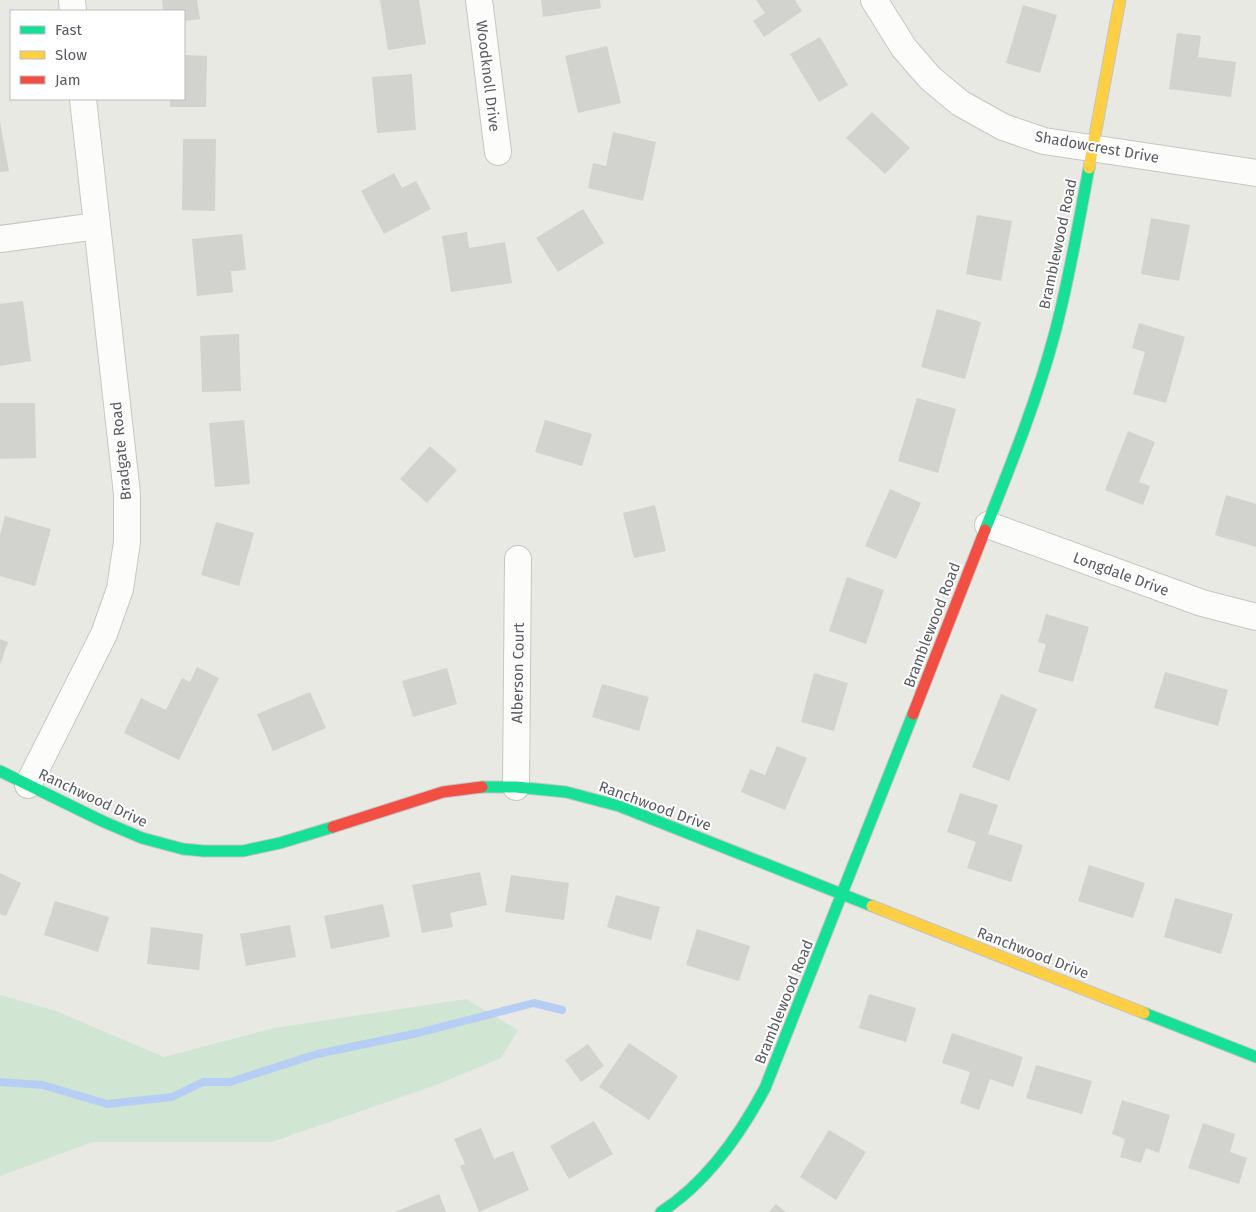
<svg xmlns="http://www.w3.org/2000/svg" width="1256" height="1212" viewBox="0 0 1256 1212" font-family="'Fira Sans',sans-serif">
	<style>
		.green { fill: #d1e6d2 }
		.lines { fill: none; stroke-linecap: round; stroke-linejoin: round }
		.stream { stroke: #b6cef4; stroke-width: 8 }
		.building { fill: #d2d2ce }
		.street-casing { stroke: #c6c7c5; stroke-width: 28 }
		.fast-casing { stroke: #c4c5c4; stroke-width: 13 }
		.slow-casing { stroke: #c4c5c4; stroke-width: 13 }
		.jam-casing { stroke: #c4c5c4; stroke-width: 13 }
		.street { stroke: #fcfcfb; stroke-width: 26 }
		.fast { stroke: #16e098; stroke-width: 11 }
		.slow { stroke: #ffcf43; stroke-width: 11 }
		.jam { stroke: #f24e42; stroke-width: 11 }
		.labels { text-anchor: middle; stroke-width: 4; stroke-linejoin: round; paint-order: stroke }
		.street-label { font-size: 15px; fill: #595b61; stroke: #fff }
	</style>
	<rect width="100%" height="100%" fill="#e9e9e3"/>
	<path class="green" d="M0 995 56 1011 164 1057 274 1028 466 999 518 1030 501 1058 436 1085 272 1142H93L0 1176Z"/>
	<g class="lines">
		<path class="stream" d="M0 1082 43 1085 107 1104 172 1097 203 1082H230L317 1054 418 1033 534 1003 562 1010"/>
	</g>
	<path class="building" d="M162 0H197L200 19 184 21V11H163Z
		M380 0H419L426 44 388 50Z
		M541 0H600L601 8 543 17Z
		M756 0H795L802 11 764 37 753 21 765 13Z
		M1023 5 1057 15 1040 73 1006 63Z
		M1177 33 1201 36 1198 57 1236 62 1231 97 1169 89Z
		M820 37 848 85 819 102 790 54Z
		M607 46 621 103 578 113 565 56Z
		M184 55 207 56 206 107H170V99H184Z
		M412 74 416 130 377 133 372 77Z
		M872 112 910 148 885 174 846 138Z
		M0 122 9 171 0 172Z
		M613 132 656 142 643 201 588 188 593 163 606 166Z
		M183 139H216L215 211 182 210Z
		M394 173 402 188 416 181 431 209 384 234 361 191Z
		M583 209 604 243 558 272 536 238Z
		M977 215 1012 221 1001 281 966 274Z
		M1151 218 1190 225 1179 281 1141 274Z
		M467 232 469 248 505 242 512 283 451 292 442 236Z
		M242 234 246 270 231 271 233 292 197 296 192 239Z
		M23 301 31 361 0 366V304Z
		M937 309 981 322 965 379 921 367Z
		M1139 323 1185 337 1166 403 1133 394 1145 352 1132 348Z
		M239 334 241 391 202 392 200 336Z
		M917 398 956 409 938 473 898 461Z
		M0 403H35L36 458 0 459Z
		M244 420 250 484 215 487 209 423Z
		M545 420 592 434 582 466 535 452Z
		M1128 431 1155 442 1139 482 1150 486 1143 505 1105 490Z
		M430 446 457 470 427 503 400 479Z
		M890 489 921 503 896 559 865 546Z
		M1226 495 1256 504V547L1215 535Z
		M655 505 666 551 634 558 623 513Z
		M5 516 51 529 35 586 0 576V535Z
		M216 522 254 533 239 586 201 575Z
		M847 577 884 590 866 644 829 631Z
		M1046 614 1089 627 1073 682 1038 672 1046 644 1038 642Z
		M0 639 8 642 0 665Z
		M197 667 219 678 179 760 124 733 141 698 166 710 182 678 190 682Z
		M447 668 457 704 413 717 402 681Z
		M1165 672 1228 690 1218 726 1154 708Z
		M814 673 848 683 834 731 801 722Z
		M602 684 649 697 639 731 592 717Z
		M310 692 326 728 273 751 257 714Z
		M1001 694 1037 709 1009 781 972 767Z
		M777 746 807 758 785 810 741 792 750 769 765 775Z
		M960 793 998 805 988 834 1023 845 1011 882 967 868 976 842 947 832Z
		M1089 865 1145 883 1133 918 1078 901Z
		M480 872 487 905 450 913 453 927 422 933 412 885Z
		M0 873 21 883 6 916 0 914Z
		M511 875 569 883 564 920 505 912Z
		M616 895 660 907 651 940 607 927Z
		M1175 898 1233 914 1221 954 1164 937Z
		M55 901 109 917 98 952 44 935Z
		M383 904 390 937 331 949 324 916Z
		M290 925 296 957 246 966 240 934Z
		M151 927 203 934 199 970 147 964Z
		M697 929 750 946 739 981 686 965Z
		M869 994 916 1008 906 1042 859 1028Z
		M952 1033 1023 1057 1013 1087 990 1079 979 1110 960 1103 970 1072 942 1063Z
		M629 1043 678 1076 649 1120 599 1087Z
		M588 1044 604 1066 581 1082 565 1060Z
		M1036 1065 1092 1081 1082 1114 1026 1098Z
		M1122 1100 1170 1115 1159 1153 1146 1148 1141 1163 1120 1157 1125 1139 1112 1134Z
		M594 1121 613 1154 569 1179 550 1146Z
		M1203 1123 1235 1134 1230 1152 1247 1158 1239 1184 1188 1168Z
		M481 1128 494 1159 513 1151 529 1190 479 1212 460 1166 465 1164 454 1139Z
		M829 1130 866 1152 836 1200 800 1177Z
		M439 1194 446 1212H395Z
		M776 1204 786 1212H769Z"/>
	<g class="lines">
		<g class="street-casing">
			<path id="street" d="M72 0 73 11
				M479 0 498 152
				M874 0 904 48 930 78 960 103 1003 127 1044 141 1256 173
				M0 239 97 226
				M988 525 1202 603 1256 617
				M28 785 104 634 120 589 127 542V494L83 99
				M516 787 518 559"/>
		</g>
		<g class="fast-casing">
			<path id="fast" d="M985 530C1010 467 1036 403 1054 336 1069 281 1078 225 1089 168
				M0 771 102 821 142 838 183 849 204 851H243L280 843 333 827
				M482 787H516L566 792 619 806 872 906
				M1144 1013 1256 1057
				M661 1212C706 1183 740 1135 765 1088L913 714"/>
		</g>
		<g class="slow-casing">
			<path id="slow" d="M1089 168 1120 0
				M872 906 1144 1013"/>
		</g>
		<g class="jam-casing">
			<path id="jam" d="M913 714 985 530
				M333 827 443 792 482 787"/>
		</g>
		<use href="#street" class="street"/>
		<use href="#fast" class="fast"/>
		<use href="#slow" class="slow"/>
		<use href="#jam" class="jam"/>
	</g>
	<g class="labels">
		<g class="street-label">
			<text transform="translate(488 76) rotate(83)" y="5">Woodknoll Drive</text>
			<text transform="translate(1097 147) rotate(10)" y="5">Shadowcrest Drive</text>
			<text transform="translate(1058 244) rotate(-78)" y="5">Bramblewood Road</text>
			<text transform="translate(121 451) rotate(-96)" y="5">Bradgate Road</text>
			<text transform="translate(1121 574) rotate(20)" y="5">Longdale Drive</text>
			<text transform="translate(932 625) rotate(-69)" y="5">Bramblewood Road</text>
			<text transform="translate(518 673) rotate(-89)" y="5">Alberson Court</text>
			<text transform="translate(93 798) rotate(25)" y="5">Ranchwood Drive</text>
			<text transform="translate(655 806) rotate(20)" y="5">Ranchwood Drive</text>
			<text transform="translate(1033 953) rotate(21)" y="5">Ranchwood Drive</text>
			<text transform="translate(784 1002) rotate(-68)" y="5">Bramblewood Road</text>
		</g>
	</g>
	<rect x="10" y="10" width="175" height="90" fill="#ffffff" stroke="#bdbdc0"/>
	<rect x="20" y="26" width="25" height="8" fill="#16e098" stroke="#bdbdc0"/>
	<text x="55" y="35" font-size="15" fill="#595b61">Fast</text>
	<rect x="20" y="51" width="25" height="8" fill="#ffcf43" stroke="#bdbdc0"/>
	<text x="55" y="60" font-size="15" fill="#595b61">Slow</text>
	<rect x="20" y="76" width="25" height="8" fill="#f24e42" stroke="#bdbdc0"/>
	<text x="55" y="85" font-size="15" fill="#595b61">Jam</text>
</svg>
